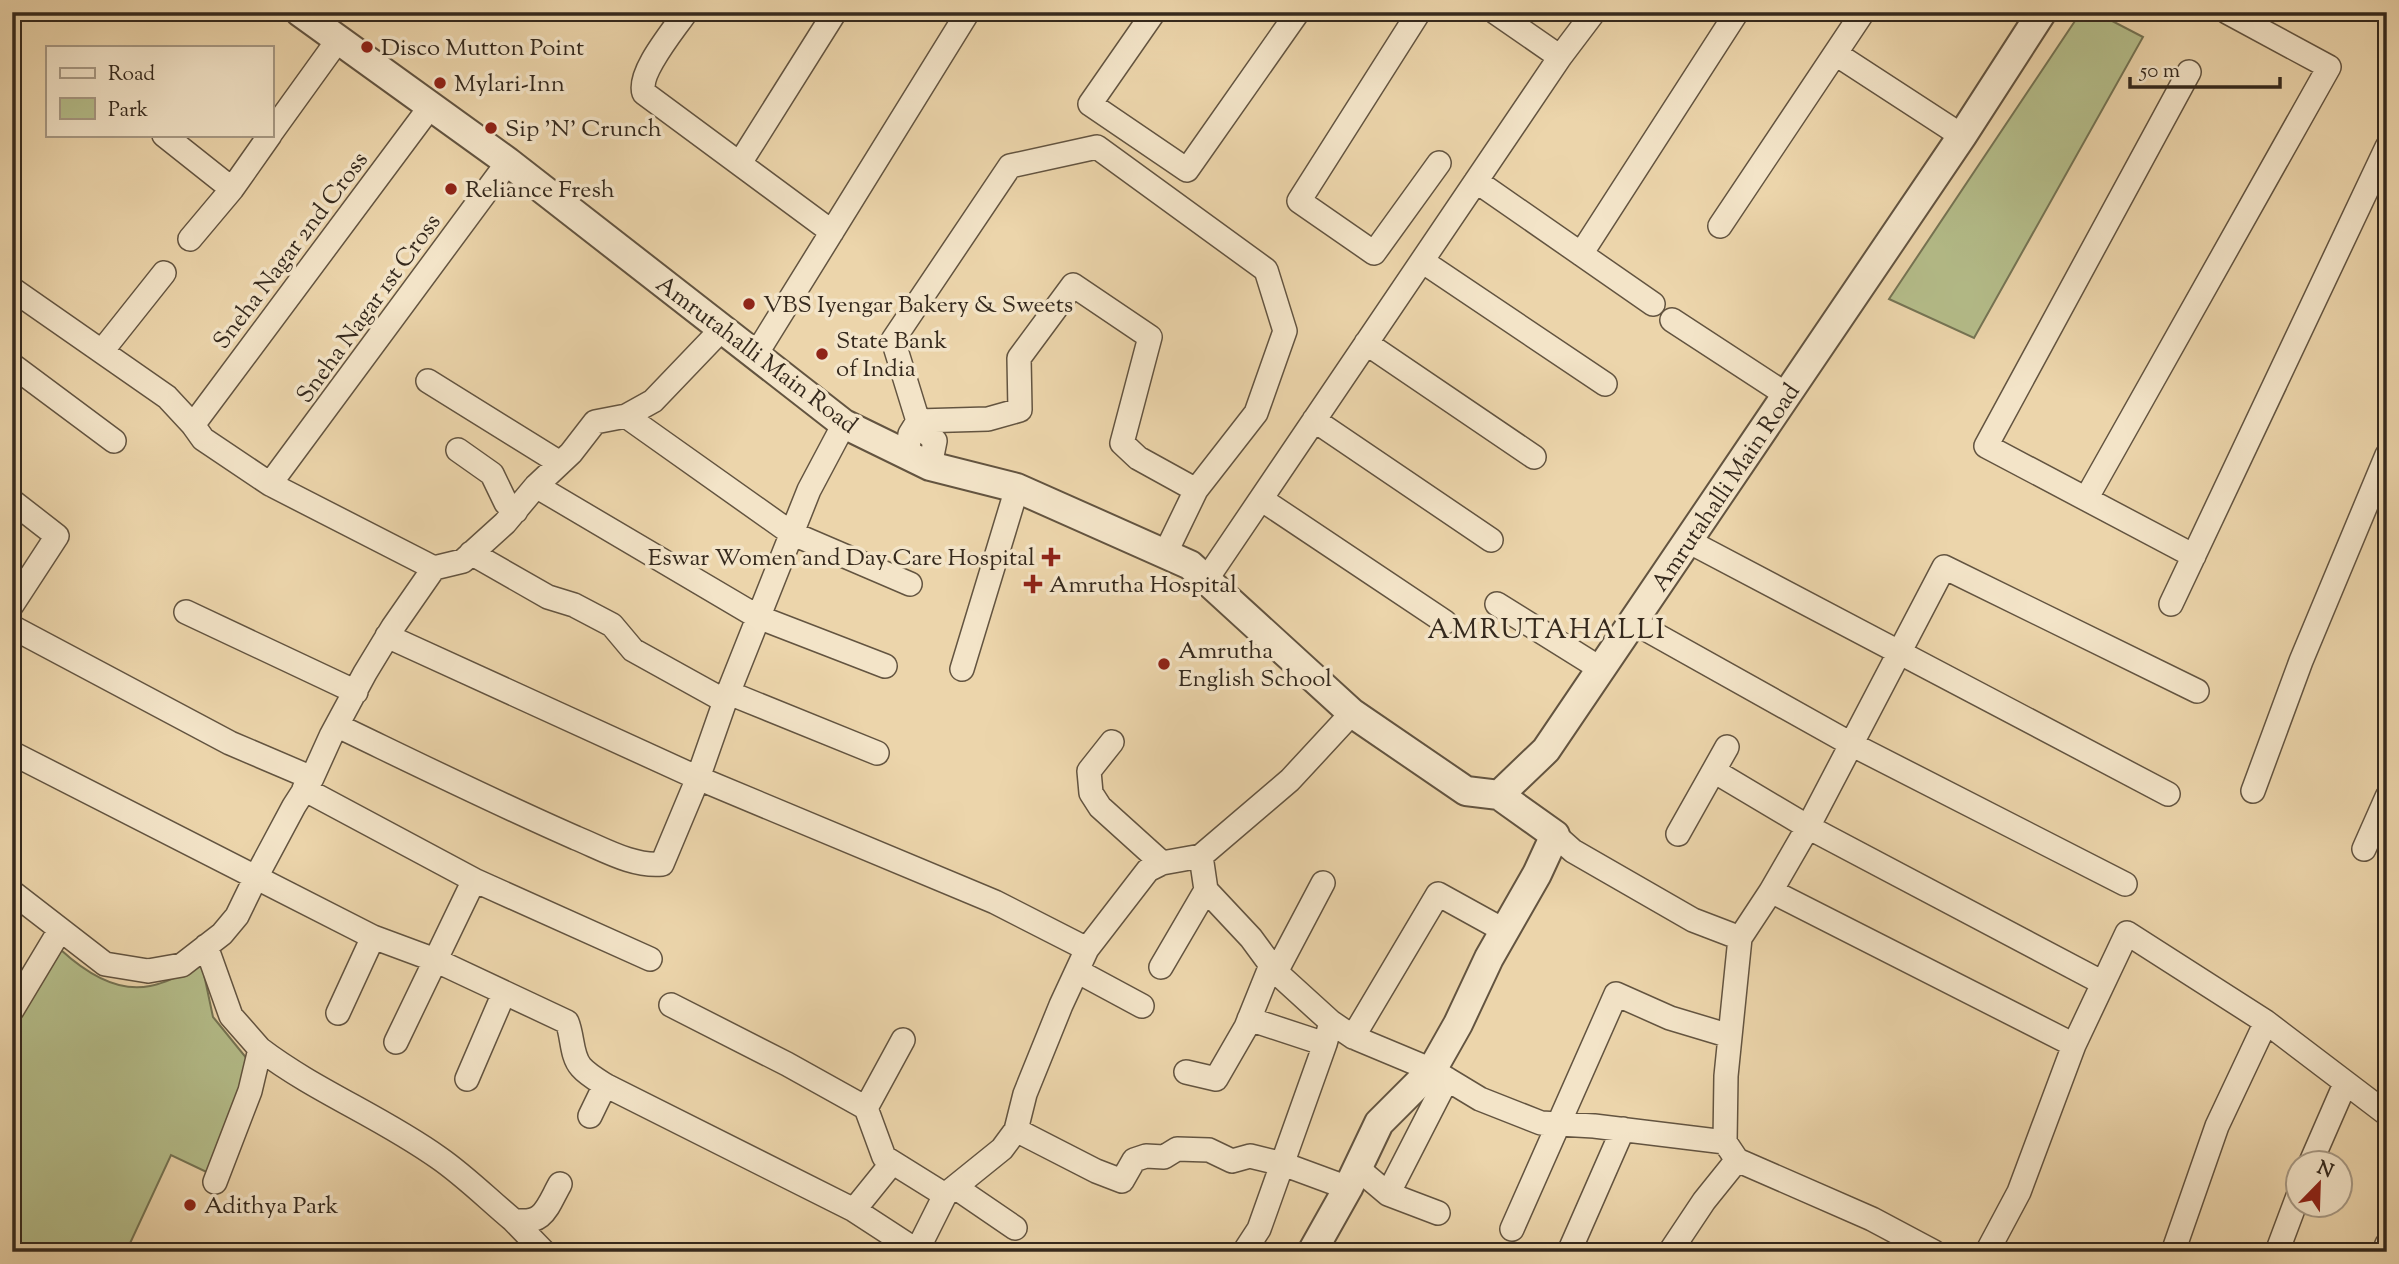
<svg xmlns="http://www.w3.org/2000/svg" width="2399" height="1264" viewBox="0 0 2399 1264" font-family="'Sorts Mill Goudy',serif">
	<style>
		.green { fill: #b5be8b; stroke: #757454; stroke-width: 2 }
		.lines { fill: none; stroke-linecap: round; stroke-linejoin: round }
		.minor-casing { stroke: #635440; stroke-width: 26 }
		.tertiary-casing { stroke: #635440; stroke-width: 32 }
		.minor { stroke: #f3e4c8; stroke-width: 23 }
		.tertiary { stroke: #f3e4c8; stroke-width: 28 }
		.poi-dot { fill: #8f2418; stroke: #f3e4c8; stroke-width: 2.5 }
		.labels { text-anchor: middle; stroke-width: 7; stroke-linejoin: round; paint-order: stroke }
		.poi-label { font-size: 24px; fill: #35291d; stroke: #f3e4c8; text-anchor: start }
		.street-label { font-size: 24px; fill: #35291d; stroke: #f3e4c8 }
		.quarter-label { font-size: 28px; letter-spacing: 2px; fill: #35291d; stroke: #f3e4c8 }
	</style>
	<rect width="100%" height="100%" fill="#ecd5ab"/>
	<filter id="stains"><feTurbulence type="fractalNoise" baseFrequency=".00286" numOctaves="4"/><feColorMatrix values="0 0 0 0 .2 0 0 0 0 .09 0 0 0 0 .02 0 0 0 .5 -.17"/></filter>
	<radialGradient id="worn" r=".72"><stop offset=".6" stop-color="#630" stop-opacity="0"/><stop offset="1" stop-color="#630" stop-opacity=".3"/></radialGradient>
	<path class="green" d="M2081 12H2095L2143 37 1974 338 1889 299Z
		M61 950C84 971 117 993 150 986 168 983 186 972 202 965L213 1017 248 1060 215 1176 171 1155 126 1252H12V1030L32 992Z"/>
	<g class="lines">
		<g class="minor-casing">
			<path id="minor" d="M686 12C674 30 637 73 644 93L832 232
				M1154 12 1090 104 1187 170 1298 12
				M1419 12 1299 201 1374 253 1439 163
				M1495 12 1560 57
				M1836 54 1962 136
				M2189 72 1986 446 2194 556
				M271 133 338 40
				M164 135 232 189
				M740 163 835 12
				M1476 181 1653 304
				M1720 226 1863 12
				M190 239 232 189 270 135
				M1581 254 1737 12
				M1422 261 1605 384
				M12 289 167 397 193 425 203 439 270 484 434 568
				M1672 320 1787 395
				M1366 343 1534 457
				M102 351 164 273
				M755 356 968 12
				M12 365 114 441
				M428 381 560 463
				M626 416 791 533 910 584
				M1314 420 1491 540
				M918 421 988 419 1020 410 1019 358 1073 285 1150 337 1122 443 1138 458 1196 490
				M918 424 935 441 930 466
				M193 425 430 107
				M458 450 492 474 506 503 516 511
				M907 455 910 434 918 421 893 340 1010 166 1097 147 1266 270 1285 331 1256 413 1196 490 1165 554
				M270 484 508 162
				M536 486 758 617 885 666
				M1261 499 1445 622
				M2086 499 2329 67 2227 12
				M12 501 57 536 12 605
				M1688 541 2168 794
				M471 553 548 597 574 605 612 625 633 650 725 701
				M1206 580 1560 57 1594 12
				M1497 604 1601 669
				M2171 604 2387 147
				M186 612 356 692
				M1633 622 1851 744 2125 884
				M12 627 230 743 312 778
				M387 636 698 778 995 902 1087 949 1148 870 1162 863 1201 856
				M962 669 1017 488
				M729 693 877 753
				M1352 713 1290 780 1201 856 1206 890 1251 938 1276 972 1331 1022 1353 1037 1432 1070 1480 1099 1541 1123 1594 1126 1725 1142
				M338 726C417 764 496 803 576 838 603 849 633 867 662 864L698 778 725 701 809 490 844 424
				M1112 742 1089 771 1091 793 1100 807 1162 863
				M12 753 373 937
				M1714 771 1808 827 2103 983
				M304 789 474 880
				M2253 791 2301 661 2387 455
				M1678 834 1727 747
				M1555 835 1573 851 1693 920 1740 938 1726 1076 1725 1142 1737 1160 1872 1219 1934 1252
				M2364 849 2387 797
				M12 892 105 964 148 971 182 965 222 934 237 916 256 877 294 806 312 778 331 736 365 673 393 627 434 568 463 561 505 523 536 486 571 453 595 422 626 416 653 401 721 330
				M1740 938 1771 891
				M206 946 231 1016 260 1049 250 1091 215 1182
				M1161 967 1206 890
				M1077 971 1142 1006
				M1276 972 1323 883
				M671 1005 787 1064 866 1108 884 1157 945 1195 1002 1149 1016 1130 1025 1094 1061 1005 1087 949
				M12 1010 60 930
				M338 1013 373 937 435 960 567 1022C573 1036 571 1056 581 1067 587 1074 597 1080 605 1085L854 1210
				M1249 1019 1325 1044
				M2266 1022 2387 1114
				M1353 1037 1438 894 1505 931
				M396 1042 474 880 650 959
				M260 1049C315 1091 382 1117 439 1158 465 1176 489 1200 513 1220 544 1226 547 1207 560 1184
				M1186 1072 1216 1079 1246 1027 1271 965
				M467 1079 504 993
				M866 1108 903 1040
				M590 1116 605 1085
				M1016 1130 1096 1171 1122 1181 1134 1160 1146 1156 1164 1157 1177 1149 1209 1150 1232 1161 1250 1156 1283 1164 1348 1188
				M2311 1162 2345 1084
				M892 1163 854 1210 917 1251 945 1195
				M1356 1167 1388 1194 1438 1213
				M955 1187 1015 1228
				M1388 1194 1447 1079
				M513 1220 544 1252
				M1512 1229 1616 994 1670 1018 1730 1036
				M1244 1252 1259 1229 1325 1044 1331 1022
				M1569 1252 1623 1129
				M1670 1252 1704 1201 1737 1160
				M1987 1252 2019 1192 2074 1045
				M2173 1252 2217 1126 2266 1022 2127 933 2074 1045 1771 891 1808 827 1944 567 2197 691
				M2277 1252 2298 1196
				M2384 1252 2387 1244"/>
		</g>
		<g class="tertiary-casing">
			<path id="tertiary" d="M300 12 508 162 844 424 930 466 1017 488 1190 565 1352 713 1466 791 1499 795 1546 750 1962 136 2042 12
				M1312 1252 1348 1188 1379 1123 1432 1070 1458 1024 1489 958 1537 874 1555 835 1499 795"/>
		</g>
		<use href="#minor" class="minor"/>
		<use href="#tertiary" class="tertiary"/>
	</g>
	<g class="poi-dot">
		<circle cx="367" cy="47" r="7"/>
		<circle cx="440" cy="83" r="7"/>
		<circle cx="491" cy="128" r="7"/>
		<circle cx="451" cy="189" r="7"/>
		<circle cx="749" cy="304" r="7"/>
		<circle cx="822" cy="354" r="7"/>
		<path d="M1047.5 546.5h7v7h7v7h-7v7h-7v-7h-7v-7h7z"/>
		<path d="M1029.5 573.5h7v7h7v7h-7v7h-7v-7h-7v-7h7z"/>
		<circle cx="1164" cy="664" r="7"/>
		<circle cx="190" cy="1205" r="7"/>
	</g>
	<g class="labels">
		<g class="poi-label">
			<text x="381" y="55">Disco Mutton Point</text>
			<text x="454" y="91">Mylari-Inn</text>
			<text x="505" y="136">Sip 'N' Crunch</text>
			<text x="465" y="197">Reliance Fresh</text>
			<text x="763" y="312">VBS Iyengar Bakery &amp; Sweets</text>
			<text x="836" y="348">State Bank<tspan x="836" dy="28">of India</tspan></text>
			<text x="1035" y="565" text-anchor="end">Eswar Women and Day Care Hospital</text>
			<text x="1049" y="592">Amrutha Hospital</text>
			<text x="1178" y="658">Amrutha<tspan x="1178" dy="28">English School</tspan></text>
			<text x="204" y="1213">Adithya Park</text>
		</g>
		<g class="street-label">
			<text transform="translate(290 250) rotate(-53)" y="8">Sneha Nagar 2nd Cross</text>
			<text transform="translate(368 308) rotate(-54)" y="8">Sneha Nagar 1st Cross</text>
			<text transform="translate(757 354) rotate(37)" y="8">Amrutahalli Main Road</text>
			<text transform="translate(1725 487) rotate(-56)" y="8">Amrutahalli Main Road</text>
		</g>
		<g class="quarter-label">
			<text x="1547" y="638">AMRUTAHALLI</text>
		</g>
	</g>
	<rect width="2399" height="1264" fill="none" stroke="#ecd5ab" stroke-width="42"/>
	<rect x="14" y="14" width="2371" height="1236" fill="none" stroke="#35291d" stroke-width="3.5"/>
	<rect x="21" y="21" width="2357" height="1222" fill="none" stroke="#35291d" stroke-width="2"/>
	<rect x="46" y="46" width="228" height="91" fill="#f3e4c8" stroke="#a79984" stroke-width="2"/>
	<rect x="60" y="68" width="35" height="10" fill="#f3e4c8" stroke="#a79984" stroke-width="2"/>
	<text x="108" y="80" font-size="21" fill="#35291d">Road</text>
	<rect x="60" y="98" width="35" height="21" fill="#b5be8b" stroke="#a79984" stroke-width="2"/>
	<text x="108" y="116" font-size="21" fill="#35291d">Park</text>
	<g transform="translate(2319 1184) rotate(23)"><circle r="33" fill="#f3e4c8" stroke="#a79984" stroke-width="2"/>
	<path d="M0-5L12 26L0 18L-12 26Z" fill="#8f2418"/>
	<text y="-10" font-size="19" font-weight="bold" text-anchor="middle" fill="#35291d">N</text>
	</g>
	<path d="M2130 77v10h150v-10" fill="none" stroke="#35291d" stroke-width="3.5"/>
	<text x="2140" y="77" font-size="21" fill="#35291d" stroke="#f3e4c8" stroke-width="5" paint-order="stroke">50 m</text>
	<rect width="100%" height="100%" filter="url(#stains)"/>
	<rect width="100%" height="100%" fill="url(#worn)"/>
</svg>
